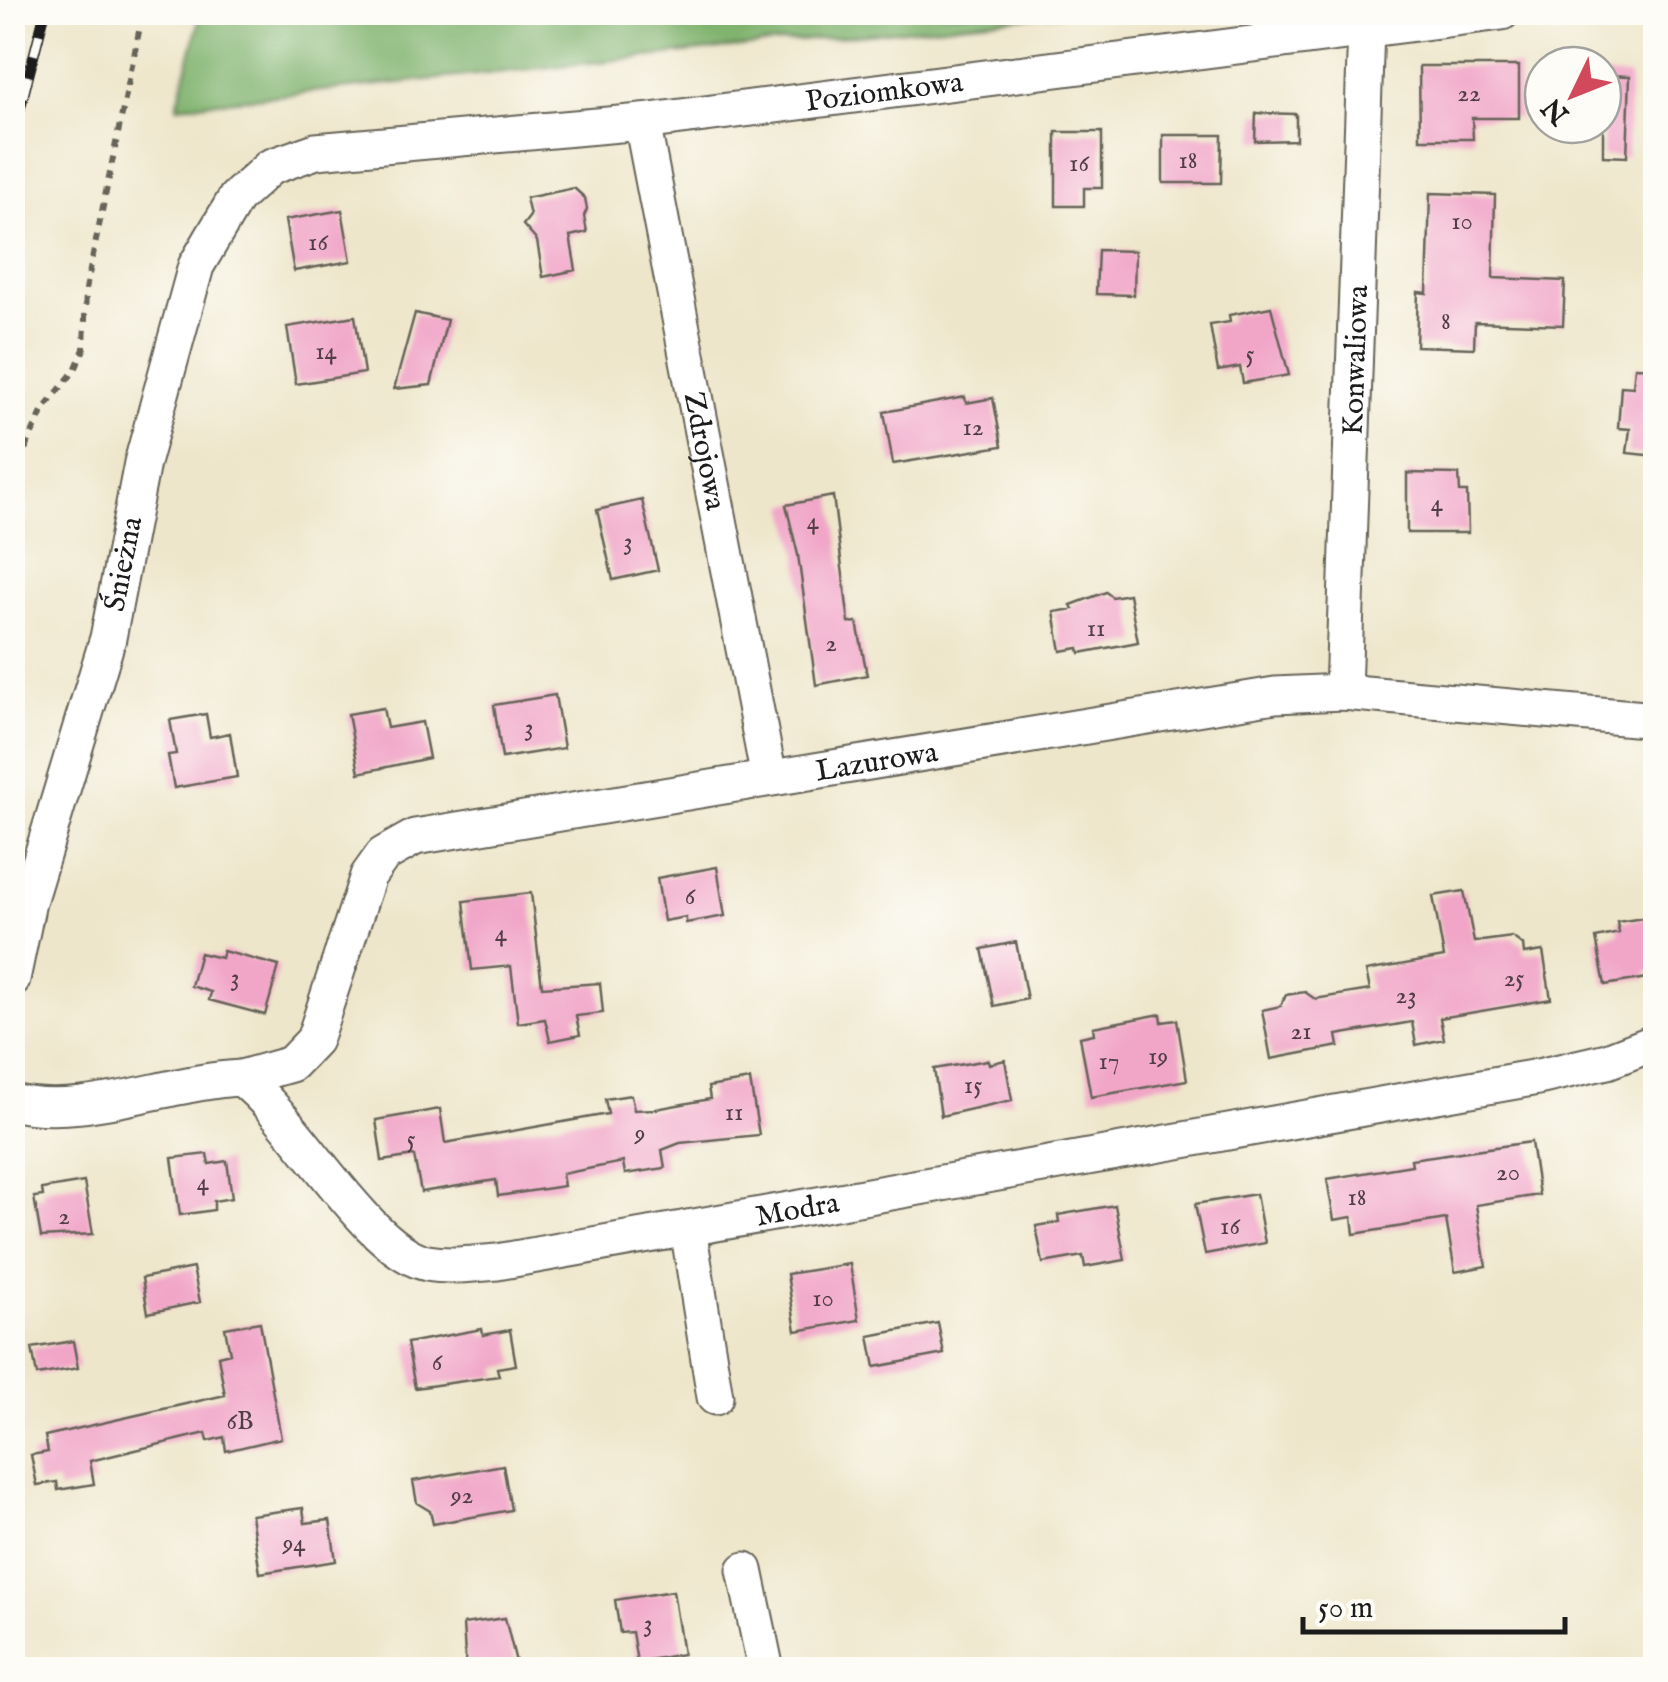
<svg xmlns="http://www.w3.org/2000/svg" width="1668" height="1682" viewBox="0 0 1668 1682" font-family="'IM FELL English',serif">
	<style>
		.forest { fill: #80b36e; stroke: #4e6845; stroke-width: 2.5 }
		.building { fill: #f1a6c8 }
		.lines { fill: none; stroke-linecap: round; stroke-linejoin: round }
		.minor-casing { stroke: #666359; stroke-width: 39 }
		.path { stroke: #666359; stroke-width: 6; stroke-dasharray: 8 8; stroke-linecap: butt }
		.minor { stroke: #fff; stroke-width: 35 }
		.rail-casing { stroke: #1c1c1c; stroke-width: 11 }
		.rail { stroke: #fdfcf7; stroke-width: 8; stroke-dasharray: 22; stroke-linecap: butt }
		.labels { text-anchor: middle; stroke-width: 9; stroke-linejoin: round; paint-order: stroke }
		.number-label { font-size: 25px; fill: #513e47 }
		.street-label { font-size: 30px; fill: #1c1c1c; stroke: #fdfcf7 }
	</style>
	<rect width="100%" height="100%" fill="#fdfcf7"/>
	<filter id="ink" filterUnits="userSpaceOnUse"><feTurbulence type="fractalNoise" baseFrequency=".01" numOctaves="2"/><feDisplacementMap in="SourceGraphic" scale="20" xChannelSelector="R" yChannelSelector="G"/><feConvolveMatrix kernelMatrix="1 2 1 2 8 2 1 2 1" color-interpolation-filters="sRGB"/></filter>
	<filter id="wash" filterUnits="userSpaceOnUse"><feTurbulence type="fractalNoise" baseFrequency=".0048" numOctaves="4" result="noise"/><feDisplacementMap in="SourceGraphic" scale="40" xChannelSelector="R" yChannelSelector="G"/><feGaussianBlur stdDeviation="2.25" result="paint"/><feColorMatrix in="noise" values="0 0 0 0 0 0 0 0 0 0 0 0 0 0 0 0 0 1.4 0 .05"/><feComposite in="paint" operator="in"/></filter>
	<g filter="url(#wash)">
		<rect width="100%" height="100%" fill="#eee6ca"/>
		<path class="forest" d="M201 13V12L1067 13 177 106Z"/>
		<g id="blocks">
			<path class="building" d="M1419 66H1519V118H1472L1473 139H1420Z
				M1603 75 1630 76 1627 157 1603 156Z
				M1256 113 1296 114V140L1255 141Z
				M1056 132H1102V188H1084V206H1056Z
				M1163 135H1222L1221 183H1163Z
				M574 188 585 198 587 209 584 216 587 232 570 236 576 270 543 277 537 241 523 225 530 216 526 198Z
				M1430 193 1495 195 1493 278 1565 281 1563 325 1475 322 1474 348 1416 346 1418 292 1427 293Z
				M342 210 351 261 294 271 285 220Z
				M1098 250 1135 251 1134 295 1096 294Z
				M1271 307 1289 375 1243 383 1240 367 1218 371 1210 325 1230 322 1229 315Z
				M415 313 447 320 431 385 394 389Z
				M355 316 364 373 296 384 287 327Z
				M1635 367 1656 368V456L1627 453 1630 429 1618 428 1621 386 1633 387Z
				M965 397 966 403 993 398 1002 446 893 464 884 412Z
				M1407 473 1459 474 1460 492H1467L1468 533H1407Z
				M833 496 849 623 857 622 867 675 816 685 798 555 786 505Z
				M642 500 658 570 613 580 597 510Z
				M1106 592 1112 597 1129 594 1138 642 1080 653 1079 648 1061 651 1054 612 1073 609 1071 605Z
				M555 695 564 748 502 758 494 705Z
				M383 708 387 728 422 722 429 758 359 773 348 714Z
				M206 714 210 737 230 733 237 777 174 788 168 755 176 754 170 720Z
				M717 867 725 916 686 923V917L664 921 657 878Z
				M1464 891 1474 942 1512 937 1523 945 1524 954 1543 951 1551 999 1440 1018 1444 1039 1416 1045 1412 1022 1337 1035 1339 1046 1271 1059 1262 1010 1281 1006 1286 995 1305 992 1315 999 1370 990 1366 971 1444 957 1433 896Z
				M531 893 542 987 600 983 603 1013 576 1016 580 1035 550 1041 545 1019 518 1023 511 966 472 970 464 901Z
				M1656 916V971L1647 972V978L1605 985 1596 938 1619 933 1617 922Z
				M1016 942 1027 999 994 1006 982 949Z
				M223 951 279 966 265 1015 209 1000 211 992 191 986 200 953 221 958Z
				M1161 1014 1162 1022 1177 1020 1187 1080 1091 1097 1080 1037 1094 1034 1093 1027Z
				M988 1060 989 1064 1005 1060 1012 1100 941 1116 934 1069Z
				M750 1080 759 1135 680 1143 662 1150 665 1168 625 1174 623 1162 562 1174 564 1186 498 1196 496 1180 421 1192 414 1156 382 1161 376 1120 440 1109 445 1143 608 1114 605 1099 631 1095 634 1110 656 1109 710 1099 708 1087Z
				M1531 1142 1539 1195 1476 1205 1486 1266 1455 1272 1446 1219 1354 1234 1352 1217 1334 1220 1327 1179 1412 1165 1411 1159Z
				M207 1154 209 1164 227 1161 232 1198 214 1201V1210L180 1215 172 1158Z
				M84 1182 93 1234 41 1237 34 1197 43 1196 42 1189Z
				M1256 1194 1265 1243 1205 1254 1195 1204Z
				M1115 1205 1125 1260 1085 1267 1083 1256 1043 1263 1036 1226 1059 1222 1058 1215Z
				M850 1264 859 1320 796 1331 787 1274Z
				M193 1268 200 1302 148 1313 142 1278Z
				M260 1322 281 1438 226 1451 224 1437 208 1441 206 1433 90 1461 94 1484 58 1490 57 1482 37 1485 31 1455 48 1452 45 1436 225 1395 218 1356 230 1353 225 1328Z
				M938 1323 944 1354 875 1367 869 1336Z
				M482 1329 483 1335 510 1330 516 1365 497 1368 499 1376 415 1388 407 1343Z
				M73 1341 78 1368 37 1375 32 1348Z
				M503 1465 511 1510 433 1524 430 1511 417 1503 413 1481Z
				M303 1508 305 1523 330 1520 336 1561 260 1573 251 1515Z
				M673 1591 683 1654 637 1662 632 1632 620 1633 615 1600Z
				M505 1618 518 1670H466L463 1624Z"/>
		</g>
	</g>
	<g filter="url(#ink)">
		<use href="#blocks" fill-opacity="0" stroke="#666359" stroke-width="2.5"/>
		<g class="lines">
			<g class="minor-casing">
				<g id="minor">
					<path id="s1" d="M642 122 769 778"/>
					<path id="s2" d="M1343 692 1366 28"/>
					<path id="s3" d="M12 979 28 902 108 638 142 463 196 266 236 198 270 167 316 151 642 122 1502 12"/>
					<path id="s4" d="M241 1078 291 1064 314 1040 368 876 383 855 415 837 1275 695 1343 692 1656 720"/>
					<path id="s5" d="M12 1102C82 1120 169 1081 241 1078 296 1119 367 1250 427 1263 450 1267 474 1264 497 1262L1538 1077 1607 1061 1656 1042"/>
					<path d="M688 1228 715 1397"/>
					<path d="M745 1570 766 1670"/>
				</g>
			</g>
			<path class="path" d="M12 478 43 410 75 370 84 349 86 289 143 12"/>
			<use href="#minor" class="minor"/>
			<g class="rail-casing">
				<path id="rail" d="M12 140 45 12"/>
			</g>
			<use href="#rail" class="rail"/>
		</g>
	</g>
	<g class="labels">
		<g class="number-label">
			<text x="1469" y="101">22</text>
			<text x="1188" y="168">18</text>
			<text x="1079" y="171">16</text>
			<text x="1462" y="229">10</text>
			<text x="318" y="250">16</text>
			<text x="1446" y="329">8</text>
			<text x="326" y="359">14</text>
			<text x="1250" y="362">5</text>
			<text x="973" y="435">12</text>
			<text x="1437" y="511">4</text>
			<text x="813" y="529">4</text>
			<text x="628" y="549">3</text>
			<text x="1096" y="636">11</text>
			<text x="831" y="651">2</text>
			<text x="529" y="735">3</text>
			<text x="690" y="904">6</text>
			<text x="501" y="941">4</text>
			<text x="235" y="985">3</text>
			<text x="1514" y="986">25</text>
			<text x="1406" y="1003">23</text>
			<text x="1301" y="1039">21</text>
			<text x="1158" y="1064">19</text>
			<text x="1109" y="1069">17</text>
			<text x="973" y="1093">15</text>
			<text x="734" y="1120">11</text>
			<text x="640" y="1141">9</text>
			<text x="411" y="1147">5</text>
			<text x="1508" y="1180">20</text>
			<text x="203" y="1190">4</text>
			<text x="1357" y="1205">18</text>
			<text x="64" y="1224">2</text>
			<text x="1230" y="1234">16</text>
			<text x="823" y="1306">10</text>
			<text x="437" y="1370">6</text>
			<text x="240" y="1429">6B</text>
			<text x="462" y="1503">92</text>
			<text x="294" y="1551">94</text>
			<text x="648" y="1631">3</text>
		</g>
		<g class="street-label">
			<text dy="10" stroke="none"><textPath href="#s3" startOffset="1482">Poziomkowa</textPath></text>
			<text dy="10" stroke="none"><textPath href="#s2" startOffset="332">Konwaliowa</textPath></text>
			<text dy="10" stroke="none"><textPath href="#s1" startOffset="335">Zdrojowa</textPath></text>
			<text dy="10" stroke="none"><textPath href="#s3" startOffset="430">Śnieżna</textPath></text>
			<text dy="10" stroke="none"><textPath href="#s4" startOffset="788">Lazurowa</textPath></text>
			<text dy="10" stroke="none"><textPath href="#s5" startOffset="872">Modra</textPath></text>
		</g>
	</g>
	<rect width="1668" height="1682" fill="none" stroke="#fdfcf7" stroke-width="50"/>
	<g transform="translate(1573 95) rotate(227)"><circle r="48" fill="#fdfcf7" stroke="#a3a29f" stroke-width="2.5"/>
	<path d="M0-8L18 38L0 25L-18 38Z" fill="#d1495b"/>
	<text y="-15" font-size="28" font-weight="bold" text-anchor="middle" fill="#1c1c1c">N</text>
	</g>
	<path d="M1303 1617v15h262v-15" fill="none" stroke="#1c1c1c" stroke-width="5"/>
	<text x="1318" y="1617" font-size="30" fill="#1c1c1c" stroke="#fdfcf7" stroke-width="8" paint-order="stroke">50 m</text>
</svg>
